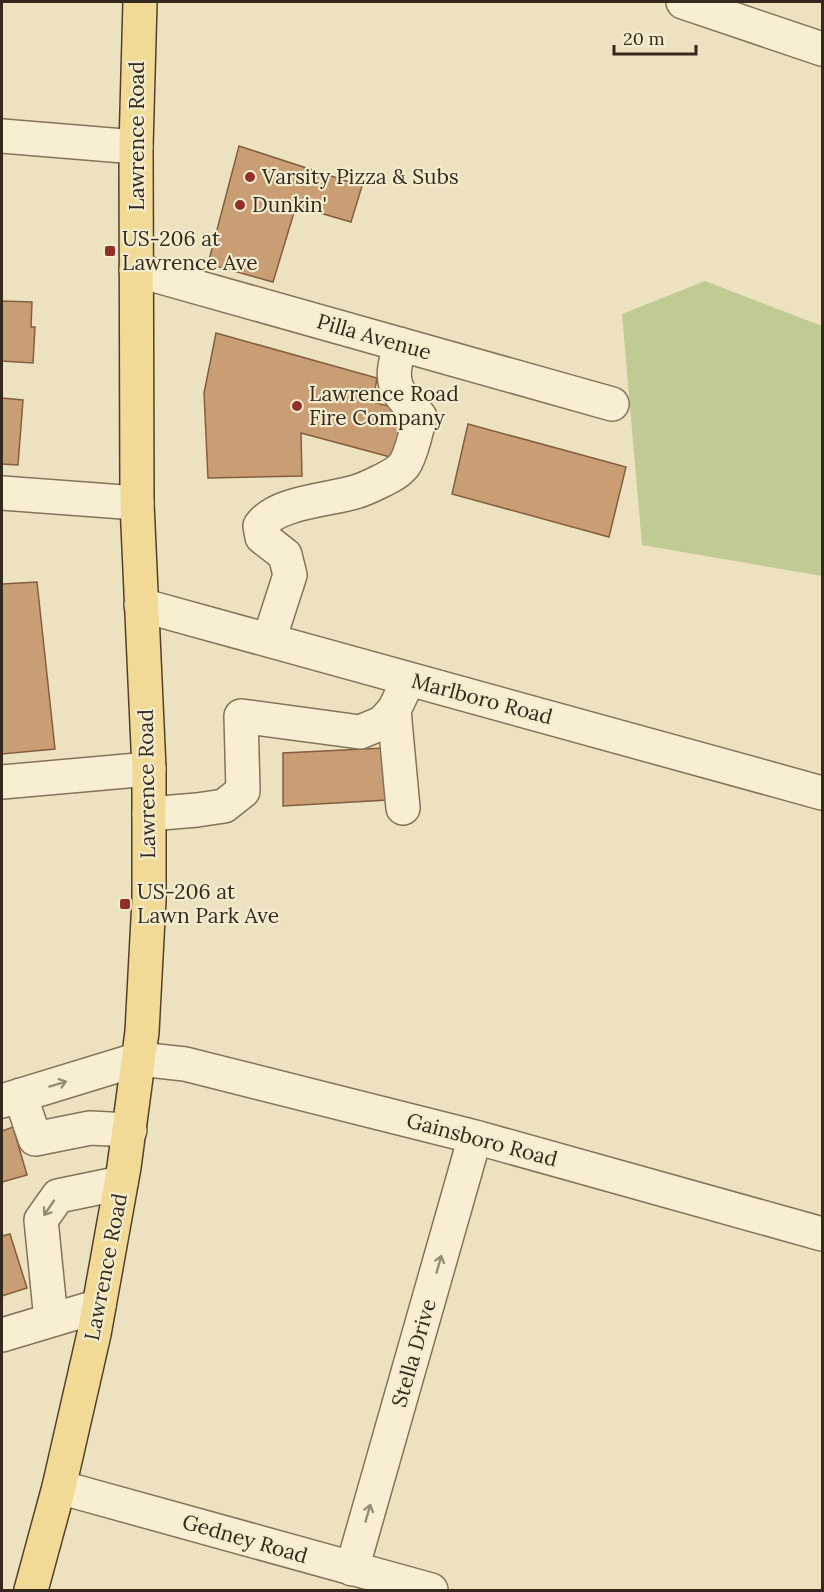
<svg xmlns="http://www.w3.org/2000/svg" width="824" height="1592" viewBox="0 0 824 1592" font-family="Lora,serif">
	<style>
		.green { fill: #c0ca93 }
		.building { fill: #ca9e75; stroke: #835e3e; stroke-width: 1.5 }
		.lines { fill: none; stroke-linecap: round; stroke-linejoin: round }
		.minor-casing { stroke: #857258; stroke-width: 36 }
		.major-casing { stroke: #52402c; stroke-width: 36 }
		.minor { stroke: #f8efd2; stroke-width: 33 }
		.major { stroke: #f0da96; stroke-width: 33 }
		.oneway { stroke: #968c77 }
		.poi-dot { fill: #922f29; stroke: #f4ecce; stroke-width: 2 }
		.labels { text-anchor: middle; stroke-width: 4.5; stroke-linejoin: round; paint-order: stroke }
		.street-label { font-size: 21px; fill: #34291c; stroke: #f4ecce }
		.poi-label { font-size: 21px; fill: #34291c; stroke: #f4ecce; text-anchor: start }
	</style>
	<rect width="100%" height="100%" fill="#ede2bf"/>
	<path class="green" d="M705 281 822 326V576L642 545 622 314Z"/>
	<path class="building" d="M239 146 362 186 351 222 296 206 273 282 208 264Z
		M2 301 32 302 31 327H35L33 363 2 361Z
		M216 333 377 378 373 402 406 411 394 458 301 433 302 476 208 478 204 393Z
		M2 398 23 400 18 465 2 464Z
		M468 424 626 467 609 537 452 494Z
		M37 582 55 749 2 754V584Z
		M384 748 388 800 283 806V753Z
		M13 1127 27 1175 2 1182V1131Z
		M10 1234 27 1288 2 1296V1236Z"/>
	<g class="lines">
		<g class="minor-casing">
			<path id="minor" d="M683 2 822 49
				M2 136 136 147
				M136 270 612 404
				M2 493 137 503
				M141 605 822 793
				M269 640 290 575 285 555 262 537 260 526C276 502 329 500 355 492 366 489 375 484 385 479 393 475 402 470 406 462 413 449 416 431 420 417 414 409 407 403 401 395 389 379 396 361 400 344
				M394 710 403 808
				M2 782 149 769
				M149 814 197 810 224 806 243 791 241 716 360 732 382 723 394 710 409 679
				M20 1095 35 1139 90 1128 130 1130
				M2 1101 139 1059 185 1064 475 1137 822 1234
				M51 1320 41 1220 58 1196 121 1183
				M2 1335 99 1306
				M59 1487 431 1590
				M352 1569 475 1137"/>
		</g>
		<g class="major-casing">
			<path id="major" d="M31 1590 59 1487 94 1334 124 1167 142 1032 149 900V769L137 503 136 147 140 2"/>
		</g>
		<use href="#minor" class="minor"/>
		<use href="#major" class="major"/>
	</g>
	<defs><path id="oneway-shaft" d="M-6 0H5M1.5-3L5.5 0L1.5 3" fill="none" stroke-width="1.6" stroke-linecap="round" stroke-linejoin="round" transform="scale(1.5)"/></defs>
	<g class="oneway">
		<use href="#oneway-shaft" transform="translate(58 1084) rotate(-17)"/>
		<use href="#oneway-shaft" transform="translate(49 1208) rotate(124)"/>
		<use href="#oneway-shaft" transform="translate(439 1264) rotate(-74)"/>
		<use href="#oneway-shaft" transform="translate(368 1513) rotate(-74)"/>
	</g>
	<g class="poi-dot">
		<circle cx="250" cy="177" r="6"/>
		<circle cx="240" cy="205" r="6"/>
		<rect x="104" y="245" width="12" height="12" rx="3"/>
		<circle cx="297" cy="406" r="6"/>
		<rect x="119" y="898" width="12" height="12" rx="3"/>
	</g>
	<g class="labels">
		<g class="street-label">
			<text transform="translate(137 136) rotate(-90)" y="7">Lawrence Road</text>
			<text transform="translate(374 337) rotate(16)" y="7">Pilla Avenue</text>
			<text transform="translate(482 699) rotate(15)" y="7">Marlboro Road</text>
			<text transform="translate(147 784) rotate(-91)" y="7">Lawrence Road</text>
			<text transform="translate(482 1140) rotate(15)" y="7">Gainsboro Road</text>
			<text transform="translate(106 1267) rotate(-79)" y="7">Lawrence Road</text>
			<text transform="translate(414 1353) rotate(-74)" y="7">Stella Drive</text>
			<text transform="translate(245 1539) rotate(16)" y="7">Gedney Road</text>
		</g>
		<g class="poi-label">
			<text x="262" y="184">Varsity Pizza &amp; Subs</text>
			<text x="252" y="212">Dunkin'</text>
			<text x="122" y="246">US-206 at<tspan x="122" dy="24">Lawrence Ave</tspan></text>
			<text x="309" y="401">Lawrence Road<tspan x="309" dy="24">Fire Company</tspan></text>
			<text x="137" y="899">US-206 at<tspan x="137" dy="24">Lawn Park Ave</tspan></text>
		</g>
	</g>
	<rect width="824" height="1592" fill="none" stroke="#34291c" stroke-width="6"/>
	<path d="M614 45v9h82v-9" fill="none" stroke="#34291c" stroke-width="3"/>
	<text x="623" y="45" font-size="18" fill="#34291c" stroke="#f4ecce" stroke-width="4.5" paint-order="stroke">20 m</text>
</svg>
